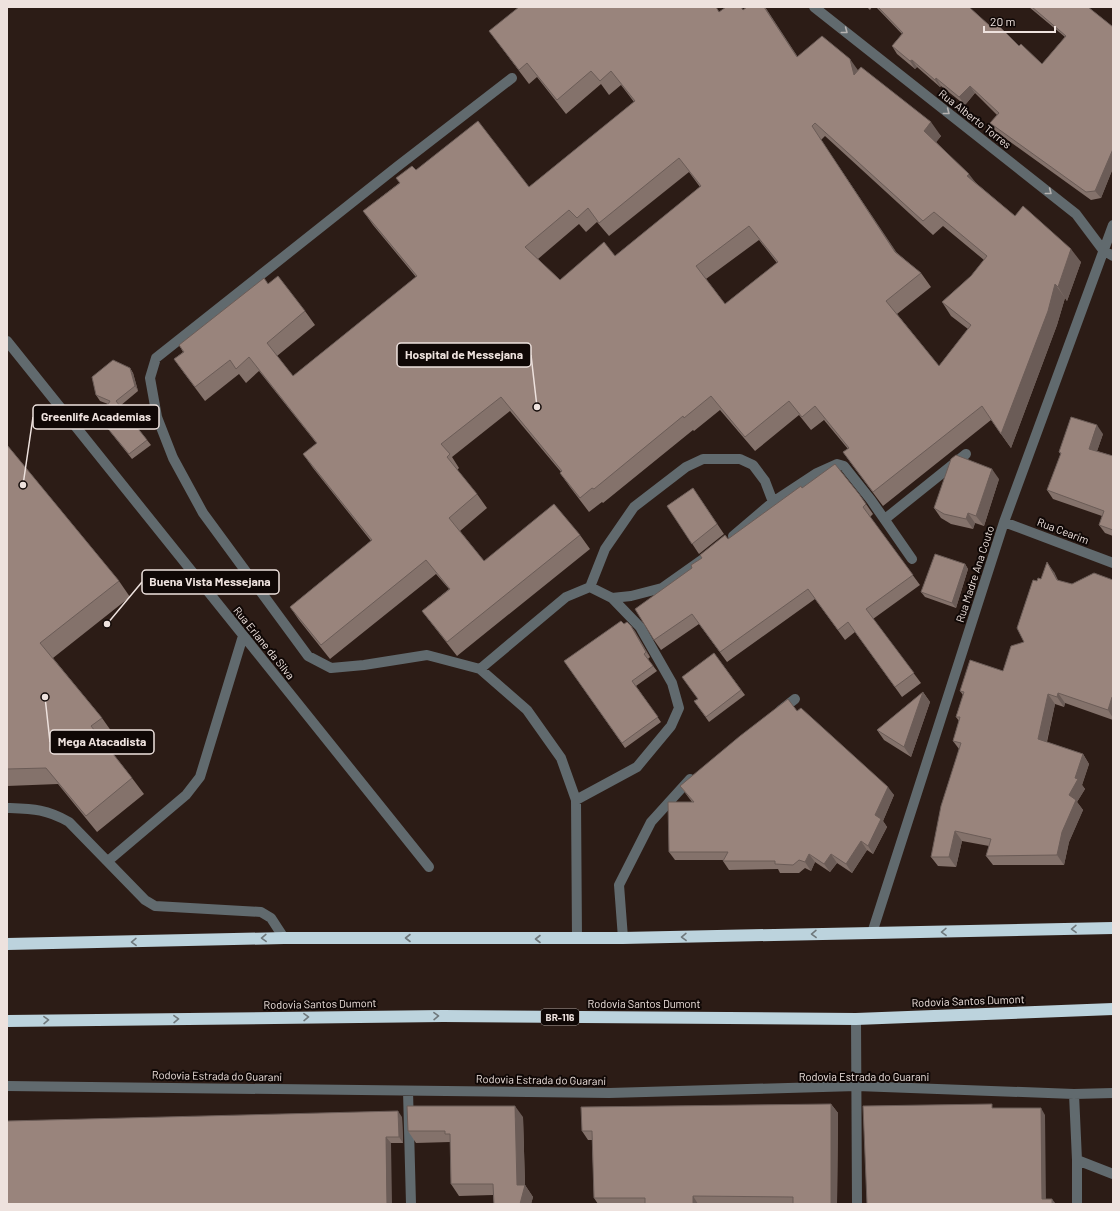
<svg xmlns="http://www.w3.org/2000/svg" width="1120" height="1211" viewBox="0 0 1120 1211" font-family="Barlow,sans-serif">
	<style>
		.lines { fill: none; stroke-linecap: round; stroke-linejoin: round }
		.minor { stroke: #616a6e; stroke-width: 10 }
		.highway { stroke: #bcd3dd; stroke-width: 12 }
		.wall { fill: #84726b; fill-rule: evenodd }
		.shaded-wall { fill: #6b5c57 }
		.building { fill: #99847c; stroke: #6b5c57; fill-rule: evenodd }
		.oneway { stroke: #b6b2b1 }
		.oneway2 { stroke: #6f787c }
		.labels { text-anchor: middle; stroke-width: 4; stroke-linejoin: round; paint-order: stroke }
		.shield { fill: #100806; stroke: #aba19d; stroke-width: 1 }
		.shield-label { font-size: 10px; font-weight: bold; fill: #eee2de }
		.street-label { font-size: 11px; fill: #eee2de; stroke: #100806 }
		.leader { fill: none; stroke: #eee2de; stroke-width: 1.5 }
		.callout-dot { fill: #eee2de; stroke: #100806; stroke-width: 1.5 }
		.callout { fill: #100806; stroke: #eee2de; stroke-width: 1.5 }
		.callout-label { font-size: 12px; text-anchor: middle; font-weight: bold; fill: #eee2de }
	</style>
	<rect width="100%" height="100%" fill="#2c1c16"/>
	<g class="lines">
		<path class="minor" d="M814 7 1076 214 1103 250 1113 256
			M512 78 398 166 156 358 150 378 157 417 173 458 203 513 308 656 331 668 364 665 427 655 480 669 527 710 561 758 576 800 577 939
			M7 341 429 867
			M773 502 817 473 837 464 844 466 871 500 912 559
			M885 519 966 454
			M1004 522 1113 563
			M590 587 605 549 634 507 686 467 703 459H740L753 465 765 481 773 502 733 536
			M612 598 631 596 662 588 703 559
			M480 669 566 597 590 587 612 598 640 627 672 683 679 708 671 726 637 767 576 800
			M781 710 795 699
			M7 808C33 809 46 809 69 822L145 900 155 906 261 912 271 918 284 938
			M108 861 186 795 200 777 243 636
			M872 933 1004 522 1113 225
			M623 938 619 885 651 822 690 779
			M856 1019 857 1204
			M7 1086 609 1093 857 1086 1074 1094 1113 1093
			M408 1091 411 1204
			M1074 1094 1077 1160V1204
			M1077 1160 1113 1174"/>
		<path class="highway" d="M7 944 284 938H623L1113 928
			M7 1021 443 1016 856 1019 1113 1009"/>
	</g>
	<path class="wall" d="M765 7 797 56 858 71 941 136 936 142 976 183 1015 216 1081 262 1067 301 1065 298 1057 325 1011 448 991 420 883 506 853 466 843 452 848 449 824 420 811 430 799 415 755 451 720 410 694 431 693 430 603 503 602 502 589 512 570 487 560 473 561 472 510 411 452 457 459 468 457 470 477 494 487 508 460 531 484 561 580 535 590 549 457 656 432 624 422 611 449 589 436 574 330 659 299 620 290 607 371 541 313 468 303 454 317 444 259 371 246 383 239 374 205 401 184 373 174 359 183 352 179 345 268 284 305 311 315 325 277 356 293 376 416 277 373 225 363 211 416 170 529 187 634 102 621 85 609 95 601 84 566 114 537 77 529 84 489 31 743 10ZM825 136 933 235 943 226 984 260 971 276 942 302 951 316 968 329 939 366 897 314 931 287 921 273 896 252 821 140ZM689 172 700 187 615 256 560 280 538 259 579 224 586 232 597 222 609 236ZM759 240 777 263 725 304 706 279Z
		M867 7H872L870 10Z
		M876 7H969L990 26 1019 46 1042 64 1065 37 1029 7H1088L1113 27V168L1101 198 1091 200 995 131 990 123 997 115 975 93 965 105 941 86 940 87 917 67 915 69 897 54 892 46 902 34Z
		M130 368 133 373 138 391 120 406 151 445 132 459 100 419 108 404 100 401 96 395Z
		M1103 434 1097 451 1113 456V536L1105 533 1099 525 1102 516 1053 499 1047 490 1061 455 1059 452Z
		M7 445 119 581 130 597 53 658 102 718 114 735 104 742 132 778 144 794 97 832 58 784 7 786Z
		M999 479 984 526 975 523 973 529 951 524 941 518 934 508Z
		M693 488 724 534 699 554 667 506Z
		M802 488 866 504 873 514 870 517 920 585 873 619 921 683 902 697 855 632 845 640 815 599 727 662 699 624 661 650 654 640 692 568 728 539Z
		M965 564 968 569 956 608 925 597 921 592Z
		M1054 572 1058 581 1072 584 1113 580V720L1065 703 1064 707 1055 704 1047 742 1083 754 1089 764 1082 785 1085 789 1077 802 1083 810 1069 842 1064 865H993L986 856 989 846 962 841 956 867 938 866 931 857 959 749 953 741 959 721 956 717 963 695 960 691 1003 671 1024 642 1037 581Z
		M624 624 631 626 650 657 648 659 657 671 636 686 661 722 625 748 564 661Z
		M714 653 745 695 709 722 694 701 698 699Z
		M923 692 930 702 911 757 884 740 877 730Z
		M797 711 894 795 883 821 887 827 873 854 867 850 852 873 837 863 830 872 815 862 811 871 805 868 799 873H780L778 869 729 870 723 861V860H675L669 852 692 802 680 786Z
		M831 1104 838 1113 837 1204H598L594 1198 592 1140H588L582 1131Z
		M402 1117 403 1143H391L7 1204Z
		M523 1117 525 1185 533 1197 531 1204H494L493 1195 459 1196 451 1184 450 1142 416 1143 408 1131Z"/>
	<path class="shaded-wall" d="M764 7H765L807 71 797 57Z
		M850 59 860 73 854 75Z
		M912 60 917 67 915 69 910 61Z
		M936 78 941 86 940 87 935 80Z
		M970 86 975 93 965 105 959 97Z
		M931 122 941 136 934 145 924 131Z
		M812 126 821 140 905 265 895 252Z
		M1113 149V168L1101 198 1095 191Z
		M969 174 979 187 967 176Z
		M1071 249 1081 262 1067 301 1058 287Z
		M1055 284 1065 298 1057 325 1011 448 1001 434Z
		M130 368 133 373 138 391 135 386Z
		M1097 425 1103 434 1095 457 1089 449Z
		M992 469 999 479 984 526 976 516Z
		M968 513 975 523 973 529 966 519Z
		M1047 562 1054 572 1063 590 1057 580Z
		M965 564 968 569 956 608 952 603Z
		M631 626 635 631 650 657 646 652Z
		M923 692 930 702 911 757 904 747Z
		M1058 693 1065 703 1064 707 1057 697Z
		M1048 694 1055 704 1045 749 1038 739Z
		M1112 697 1113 698V718L1108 710Z
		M1083 754 1089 764 1082 785 1085 789 1077 802 1083 810 1069 842 1064 865 1057 855 1069 795Z
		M888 787 894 795 883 821 887 827 873 854 868 846 875 815Z
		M955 831 962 841 956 867 949 857Z
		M861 841 867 850 852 873 846 864Z
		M809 854 815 862 811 871 805 862Z
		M831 854 837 863 830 872 824 864Z
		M831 1104 838 1113 837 1204H831Z
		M515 1106 523 1117 525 1185 533 1197 531 1204H520L517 1185Z
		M1041 1108 1045 1115 1046 1204 1042 1199Z
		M398 1111 402 1117 403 1143 399 1137Z
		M386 1137 391 1143 392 1204H387Z
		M693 1196 698 1204H693Z
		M1052 1199 1056 1204H1052Z"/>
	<path class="building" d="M519 7H716L719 12 726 7H741L743 10 747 7H764L797 57 822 36 850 59 854 75 861 67 931 122 924 131 969 174 967 176 1015 216 1023 206 1071 249 1058 287 1055 284 1048 311 1001 434 982 406 873 492 843 452 849 448 815 406 802 417 789 401 745 437 711 396 684 418 683 416 594 489 592 488 580 498 560 473 562 471 501 397 441 444 450 454 447 457 477 494 449 518 484 561 554 504 580 535 447 642 422 611 450 589 426 560 321 645 290 607 372 540 303 454 317 443 249 357 236 369 230 360 195 387 174 359 184 352 179 345 264 278 268 284 278 276 305 311 267 343 293 376 417 276 363 211 400 183 396 178 412 166 416 170 478 121 529 187 635 101 611 71 600 81 591 71 557 100 527 63 519 70 489 31ZM815 123 923 221 934 212 987 256 971 276 942 302 971 325 939 366 886 301 921 273 895 252 812 126ZM679 158 701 186 615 256 604 242 560 280 525 247 569 210 577 218 588 208 599 223ZM749 226 778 262 725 304 696 266Z
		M878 7H969L990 26 993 23 998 25 1019 46 1021 44 1042 64 1066 36 1032 7H1088L1113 27V149L1095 191 1086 192 990 123 999 113 970 86 959 97 936 78 935 80 912 60 910 61 892 46 903 33Z
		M113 360 130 368 135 386 116 401 147 440 129 454 100 419 110 401 96 395 92 377Z
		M1071 417 1097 425 1089 449 1113 456V530L1099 525 1104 511 1047 490 1061 453 1059 452Z
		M7 445 119 581 40 643 102 718 91 726 132 778 86 816 46 768 7 769Z
		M956 455 992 469 976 516 968 513 966 519 944 514 934 508 951 459Z
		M835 464 859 494 866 504 863 507 913 575 866 609 914 673 895 687 848 622 838 630 808 589 720 652 692 614 654 640 635 609 692 568 691 565 702 558 700 555 725 535 728 539 801 486 802 488Z
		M693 488 717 524 692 544 667 506Z
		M935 554 965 564 952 603 921 592Z
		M1047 562 1057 580 1072 584 1094 573 1113 580V697H1112L1108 710 1058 693 1057 697 1048 694 1038 739 1083 754 1075 778 1078 779 1069 795 1076 800 1062 832 1057 855 986 856 991 839 955 831 949 857H931L941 806 961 743 953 741 960 717H956L964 692 960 691 970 660 1003 671 1011 646 1024 642 1017 628 1033 580 1037 581 1038 578 1041 579Z
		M621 621 624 624 627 622 631 626 646 652 644 654 653 666 632 681 658 717 622 743 564 661Z
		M714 653 741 690 706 717 694 701 698 699 682 677Z
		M923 692 904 747 877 730Z
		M788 699 797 711 801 708 888 787 875 815 881 819 868 846 861 841 846 864 831 854 824 864 809 854 805 862 799 860 793 865 775 864V861H723L728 852H669L668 802H694L680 786 740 736Z
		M831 1104V1204H793V1197L693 1196V1204H645V1198H594L592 1131H582L581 1107Z
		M992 1104V1108H1041L1042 1199H1052V1204H867L863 1106Z
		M407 1106H515L517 1185H525L520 1204H494L493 1184H451L450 1134H445V1131H408Z
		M398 1111 399 1137H386L387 1204H7V1121Z"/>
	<defs><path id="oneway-chevron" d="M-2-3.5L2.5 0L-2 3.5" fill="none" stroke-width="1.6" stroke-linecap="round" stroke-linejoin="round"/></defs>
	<g class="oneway">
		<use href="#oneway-chevron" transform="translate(845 31) rotate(38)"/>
		<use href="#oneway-chevron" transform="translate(947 112) rotate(38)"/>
		<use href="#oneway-chevron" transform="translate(1049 192) rotate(38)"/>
	</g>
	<g class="oneway2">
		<use href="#oneway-chevron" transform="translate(1074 929) rotate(179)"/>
		<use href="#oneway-chevron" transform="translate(944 932) rotate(179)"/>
		<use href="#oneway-chevron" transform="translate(814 934) rotate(179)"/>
		<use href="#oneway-chevron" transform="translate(684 937) rotate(179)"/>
		<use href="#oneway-chevron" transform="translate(264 938) rotate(178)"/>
		<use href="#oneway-chevron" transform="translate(408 938) rotate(-180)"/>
		<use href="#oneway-chevron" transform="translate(538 939) rotate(-180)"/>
		<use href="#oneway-chevron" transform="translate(134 942) rotate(179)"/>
		<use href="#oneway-chevron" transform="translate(436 1016) rotate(-1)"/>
		<use href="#oneway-chevron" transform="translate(306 1017) rotate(-1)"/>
		<use href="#oneway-chevron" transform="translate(176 1019) rotate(-1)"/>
		<use href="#oneway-chevron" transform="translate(46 1020) rotate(-1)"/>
	</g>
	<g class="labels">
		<rect class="shield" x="541" y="1009" width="38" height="16" rx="3"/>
		<g class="shield-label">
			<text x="560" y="1021">BR-116</text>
		</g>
		<g class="street-label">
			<text transform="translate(975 119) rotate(38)" y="4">Rua Alberto Torres</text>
			<text transform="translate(1063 531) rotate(21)" y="4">Rua Cearim</text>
			<text transform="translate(975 574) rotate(-72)" y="4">Rua Madre Ana Couto</text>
			<text transform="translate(264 643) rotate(51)" y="4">Rua Erlane da Silva</text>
			<text transform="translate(968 1001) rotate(-2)" y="4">Rodovia Santos Dumont</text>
			<text transform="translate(320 1004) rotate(-1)" y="4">Rodovia Santos Dumont</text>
			<text x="644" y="1008">Rodovia Santos Dumont</text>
			<text transform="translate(217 1076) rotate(1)" y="4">Rodovia Estrada do Guarani</text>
			<text x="864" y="1081">Rodovia Estrada do Guarani</text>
			<text transform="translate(541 1080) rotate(1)" y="4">Rodovia Estrada do Guarani</text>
		</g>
	</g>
	<path class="leader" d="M537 407L531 355M23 485L33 417M107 624L142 582M45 697L50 742"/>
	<g class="callout-dot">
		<circle cx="537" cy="407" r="4"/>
		<circle cx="23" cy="485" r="4"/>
		<circle cx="107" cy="624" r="4"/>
		<circle cx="45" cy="697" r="4"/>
	</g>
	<g class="callout">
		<rect x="397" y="343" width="134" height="24" rx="4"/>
		<rect x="33" y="405" width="126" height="24" rx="4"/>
		<rect x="142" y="570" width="137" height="24" rx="4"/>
		<rect x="50" y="730" width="104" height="24" rx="4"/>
	</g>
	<g class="callout-label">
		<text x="464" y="359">Hospital de Messejana</text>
		<text x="96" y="421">Greenlife Academias</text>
		<text x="210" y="586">Buena Vista Messejana</text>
		<text x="102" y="746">Mega Atacadista</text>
	</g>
	<rect width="1120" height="1211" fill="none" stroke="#eee2de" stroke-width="16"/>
	<path d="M984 26v6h71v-6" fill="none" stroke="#eee2de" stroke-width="2"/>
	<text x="990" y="26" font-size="12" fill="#eee2de" stroke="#100806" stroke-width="3" paint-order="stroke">20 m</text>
</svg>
